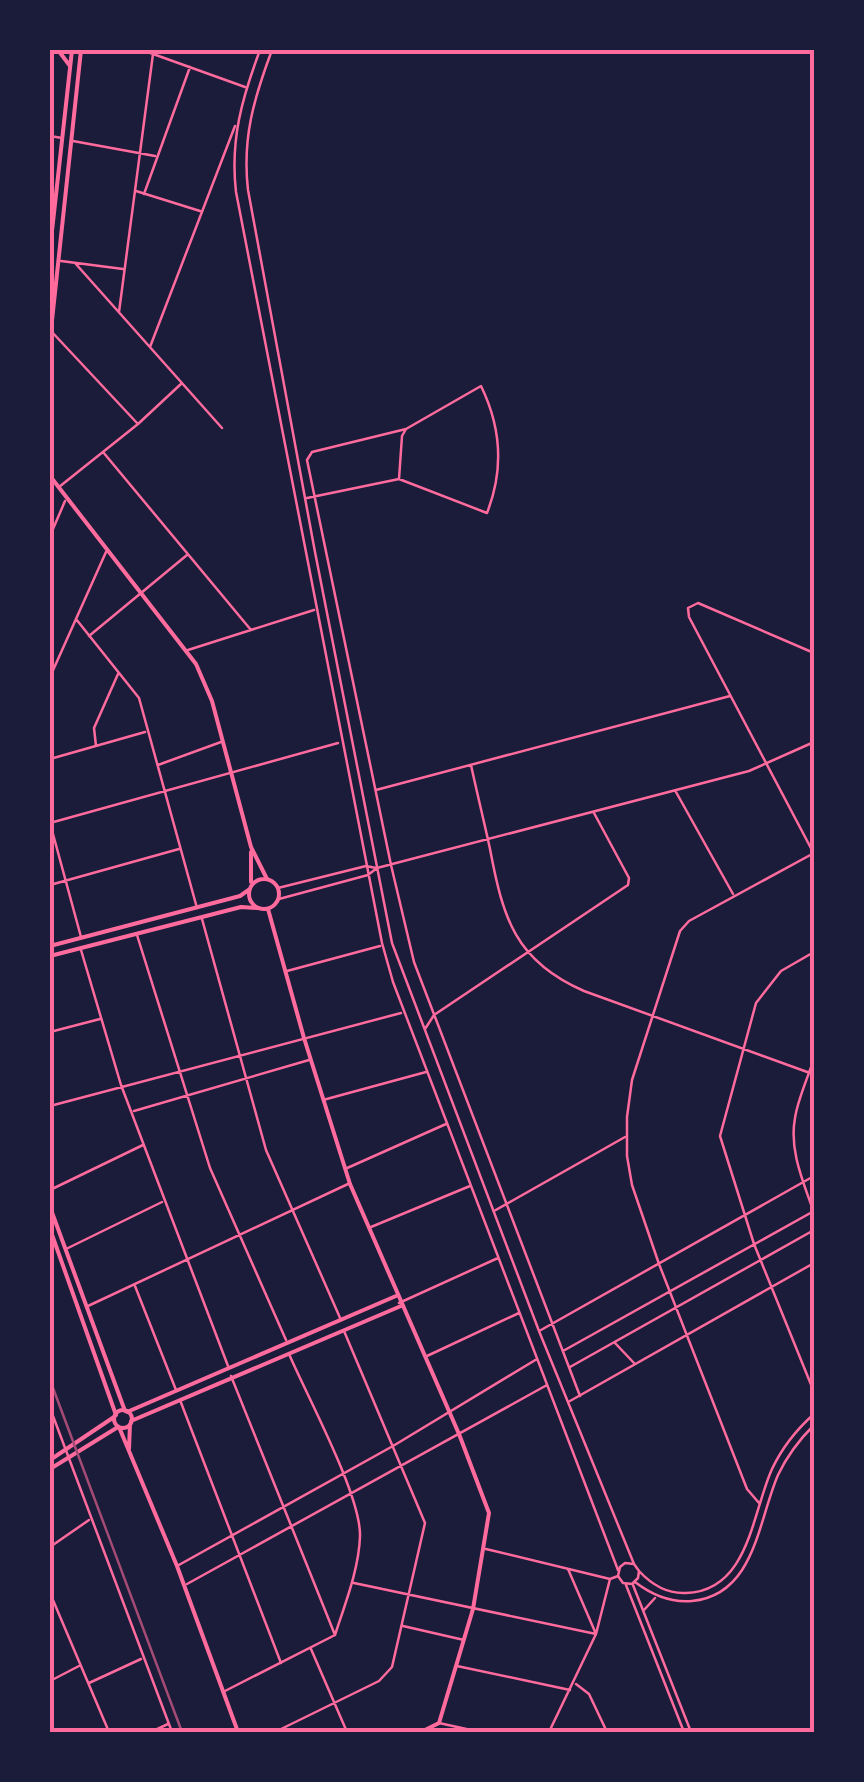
<svg xmlns="http://www.w3.org/2000/svg" width="864" height="1782" viewBox="0 0 864 1782" font-family="Mulish,sans-serif">
	<style>
		.lines { fill: none; stroke-linecap: round; stroke-linejoin: round }
		.minor { stroke: #ff6b9d; stroke-width: 2.5 }
		.tertiary { stroke: #ff6b9d; stroke-width: 4 }
		.tram { stroke: #a44b75; stroke-width: 2.5 }
		.neatline { fill: none; stroke: #ff6b9d; stroke-width: 4 }
	</style>
	<rect width="100%" height="100%" fill="#1b1b3a"/>
	<g class="lines">
		<path class="minor" d="M142 50 245 87
			M260 50C242 98 230 140 236 192L382 943 393 982 618 1570
			M272 50C254 98 242 138 248 190L315 552 392 943 539 1331 634 1564
			M50 136 62 138
			M73 141 155 156
			M136 191 200 211
			M144 194 190 67
			M61 261 123 269
			M75 263 222 428
			M119 312 153 54
			M51 331 137 423
			M150 347 235 126
			M406 429 312 452 307 460 391 865 414 962 580 1396
			M103 452 251 630
			M59 487 138 424 182 383
			M307 498 399 479 487 513C504 470 501 427 481 386L406 429 402 436 399 479
			M50 536 65 501
			M76 619 139 698 197 908
			M89 636 187 555
			M188 650 314 610
			M50 677 106 552
			M96 746 94 728 118 674
			M50 759 145 732
			M158 765 221 742
			M471 765C477 793 484 821 490 849 503 918 515 961 584 991L810 1073
			M376 790 730 696
			M676 792 733 894
			M813 852 689 617 688 608 698 603 814 653
			M50 885 179 849
			M278 888 366 866 376 868
			M279 899 368 875 377 868 749 771 814 742
			M202 919 266 1150 341 1320
			M137 935 210 1168 286 1340
			M81 937 50 823 338 743
			M81 950 121 1085 228 1366
			M814 952 781 971 756 1003 720 1136 754 1244 814 1392
			M287 971 380 946
			M425 1029 434 1015 628 885 629 878 594 813
			M50 1032 100 1019
			M323 1100 426 1072
			M50 1106 401 1013
			M134 1111 309 1060
			M345 1169 446 1124
			M50 1190 143 1145
			M813 1210C803 1181 789 1150 795 1118 798 1098 808 1078 814 1058
			M494 1211 625 1137
			M371 1227 470 1186
			M66 1249 162 1202
			M135 1286 176 1390
			M399 1303 498 1258
			M88 1306 348 1184
			M541 1330 814 1176
			M615 1343 634 1363
			M563 1351 814 1211
			M427 1356 519 1313
			M570 1367 814 1230
			M231 1376 335 1635
			M180 1400 281 1663
			M570 1401 814 1263
			M50 1408 172 1732
			M759 1503 747 1489 659 1264 632 1185 627 1156V1117L632 1080 680 931 689 921 814 853
			M50 1547 89 1520
			M486 1549 610 1579 618 1576 620 1567 625 1563 634 1564 639 1571 638 1578 632 1584 623 1583 618 1576
			M177 1566 393 1446 537 1359
			M639 1571C652 1585 667 1594 686 1593 749 1591 752 1513 772 1469 782 1448 797 1429 814 1414
			M635 1582C652 1595 670 1603 692 1601 755 1595 758 1521 778 1475 787 1456 799 1440 814 1425
			M354 1583 596 1634 610 1579
			M187 1584 547 1385
			M626 1585 684 1732
			M633 1585 691 1732
			M50 1593 109 1732
			M644 1610 655 1598
			M403 1626 464 1640
			M311 1649 347 1732
			M457 1666 570 1690
			M50 1681 79 1666
			M89 1683 141 1659
			M576 1684 589 1694 607 1732
			M225 1691 335 1635C345 1604 359 1569 360 1536 361 1495 307 1396 289 1354
			M439 1723 480 1732
			M151 1732 168 1724
			M275 1732 379 1681 392 1667 425 1523 344 1331
			M549 1732 596 1634 568 1569"/>
		<path class="tertiary" d="M58 50 70 66
			M50 249 72 50
			M50 339 81 50
			M50 476 196 664 212 701 251 847 267 879
			M251 852V882
			M249 894a15 15 0 1 1 30 0a15 15 0 1 1-30 0Z
			M268 909 304 1038 350 1184 459 1434 489 1513 473 1609 439 1723 421 1732
			M50 946 240 896 250 889
			M50 956 241 907 257 908
			M50 1207 125 1411
			M50 1229 116 1415
			M114 1419a9 9 0 1 1 18 0a9 9 0 1 1-18 0Z
			M127 1412 396 1296
			M131 1421 401 1306
			M119 1427 177 1566 238 1732
			M129 1449 130 1424
			M50 1460 114 1417
			M50 1469 118 1427"/>
		<path class="tram" d="M50 1380 182 1732"/>
	</g>
	<rect width="864" height="1782" fill="none" stroke="#1b1b3a" stroke-width="105"/>
	<rect x="52" y="52" width="760" height="1678" class="neatline"/>
</svg>
